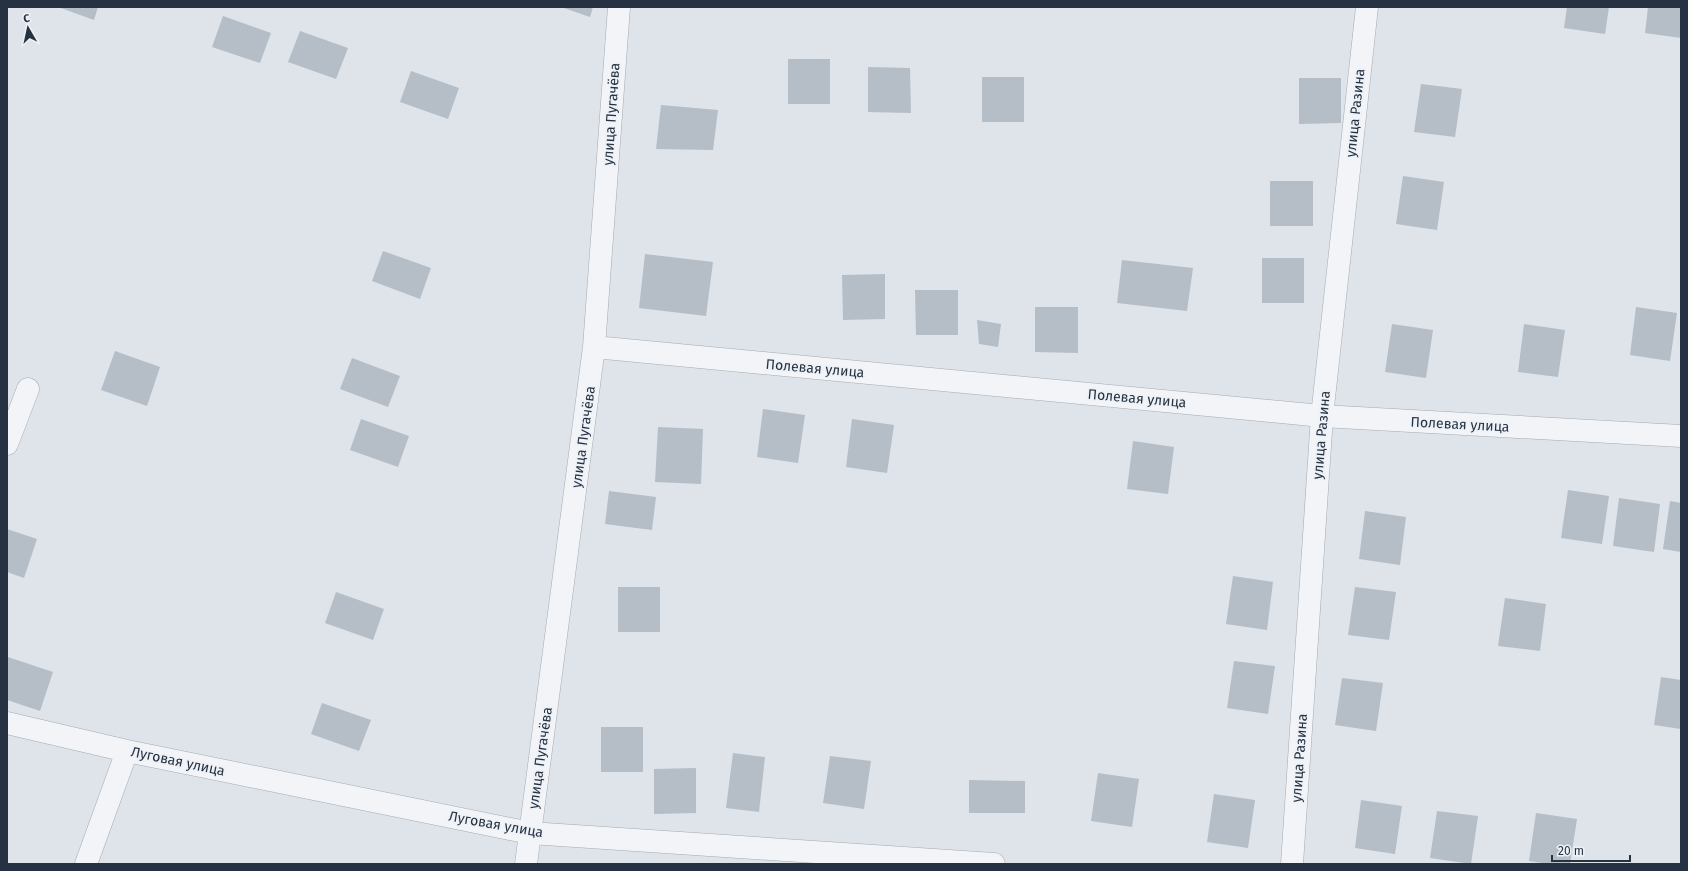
<svg xmlns="http://www.w3.org/2000/svg" width="1688" height="871" viewBox="0 0 1688 871" font-family="'Fira Sans',sans-serif">
	<style>
		.building { fill: #b5bdc7 }
		.lines { fill: none; stroke-linecap: round; stroke-linejoin: round }
		.minor-casing { stroke: #a3abb4; stroke-width: 23 }
		.minor { stroke: #f2f4f7; stroke-width: 22 }
		.labels { text-anchor: middle; stroke-width: 3.5; stroke-linejoin: round; paint-order: stroke }
		.street-label { font-size: 14px; fill: #263242; stroke: #eef2f7 }
	</style>
	<rect width="100%" height="100%" fill="#dee4e9"/>
	<path class="building" d="M58 7H98L94 20Z
		M561 7H593L590 17Z
		M1567 7H1609L1605 34 1564 28Z
		M1648 7H1681V38L1645 33Z
		M223 16 271 33 260 63 212 47Z
		M300 31 348 48 336 79 288 62Z
		M788 59H830V104H788Z
		M868 67 910 68 911 113 868 112Z
		M411 71 459 88 448 119 400 102Z
		M982 77H1024V122H982Z
		M1299 78H1341V123L1299 124Z
		M1421 84 1462 89 1455 137 1414 132Z
		M661 105 718 110 713 150 656 149Z
		M1403 176 1444 182 1437 230 1396 224Z
		M1270 181H1313V226H1270Z
		M383 251 431 268 420 299 372 281Z
		M645 254 713 262 706 316 639 308Z
		M1262 258H1304V303H1262Z
		M1122 260 1193 268 1187 311 1117 303Z
		M885 274V319L843 320 842 275Z
		M915 290H958V335H916Z
		M1035 307H1078V353L1035 352Z
		M1636 307 1677 313 1670 361 1630 355Z
		M977 320 1001 324 998 347 979 344Z
		M1392 324 1433 330 1426 378 1385 372Z
		M1524 324 1565 330 1558 377 1518 372Z
		M115 351 160 367 147 406 101 390Z
		M352 358 400 376 388 407 340 389Z
		M763 409 805 415 798 463 757 457Z
		M361 419 409 436 398 467 350 450Z
		M852 419 894 425 887 473 846 467Z
		M658 427 703 429 701 484 655 482Z
		M1133 441 1174 447 1168 494 1127 489Z
		M1568 490 1609 496 1602 544 1561 538Z
		M609 491 656 497 652 530 605 524Z
		M1619 498 1660 504 1654 552 1613 546Z
		M1670 501 1681 503V552L1663 549Z
		M1365 511 1406 517 1400 565 1359 559Z
		M7 529 37 539 24 578 7 572Z
		M1233 576 1273 582 1267 630 1226 624Z
		M618 587H660V632H618Z
		M1355 587 1396 592 1389 640 1348 635Z
		M336 592 384 609 373 640 325 623Z
		M1505 598 1546 604 1540 651 1498 646Z
		M8 657 53 672 40 711 7 700Z
		M1234 661 1275 666 1268 714 1227 708Z
		M1661 677 1681 680V729L1654 725Z
		M1342 678 1383 683 1376 731 1335 725Z
		M322 703 371 720 359 751 311 734Z
		M601 727H643V772H601Z
		M733 753 765 757 759 812 726 808Z
		M830 756 871 761 864 809 823 803Z
		M696 768V813L654 814V769Z
		M1098 773 1139 779 1132 827 1091 821Z
		M969 780 1025 781V813H969Z
		M1214 794 1255 800 1248 848 1207 842Z
		M1361 800 1402 806 1395 854 1355 848Z
		M1437 811 1478 816 1471 864 1430 858Z
		M1536 813 1577 819 1570 864H1549L1529 861Z"/>
	<g class="lines">
		<g class="minor-casing">
			<path id="minor" d="M594 347 1322 416 1681 436
				M7 444 28 389
				M7 723 127 751 530 833 994 864
				M86 864 127 751
				M526 864 594 347 619 7
				M1292 864 1322 416 1367 7"/>
		</g>
		<use href="#minor" class="minor"/>
	</g>
	<g class="labels">
		<g class="street-label">
			<text transform="translate(1355 113) rotate(-84)" y="5">улица Разина</text>
			<text transform="translate(611 114) rotate(-86)" y="5">улица Пугачёва</text>
			<text transform="translate(815 368) rotate(5)" y="5">Полевая улица</text>
			<text transform="translate(1137 398) rotate(5)" y="5">Полевая улица</text>
			<text transform="translate(1460 424) rotate(3)" y="5">Полевая улица</text>
			<text transform="translate(1321 435) rotate(-85)" y="5">улица Разина</text>
			<text transform="translate(583 437) rotate(-82)" y="5">улица Пугачёва</text>
			<text transform="translate(540 758) rotate(-82)" y="5">улица Пугачёва</text>
			<text transform="translate(1299 758) rotate(-86)" y="5">улица Разина</text>
			<text transform="translate(178 761) rotate(12)" y="5">Луговая улица</text>
			<text transform="translate(496 824) rotate(10)" y="5">Луговая улица</text>
		</g>
	</g>
	<rect width="1688" height="871" fill="none" stroke="#263242" stroke-width="16"/>
	<g transform="translate(28 28) rotate(351)" stroke="#eef2f7" stroke-width="3" paint-order="stroke">
	<path d="M0-3L7 15L0 10L-7 15Z" fill="#263242"/>
	<text y="-6" font-size="11" font-weight="bold" text-anchor="middle" fill="#263242">С</text>
	</g>
	<path d="M1552 855v6h78v-6" fill="none" stroke="#263242" stroke-width="2"/>
	<text x="1558" y="855" font-size="12" fill="#263242" stroke="#eef2f7" stroke-width="3" paint-order="stroke">20 m</text>
</svg>
